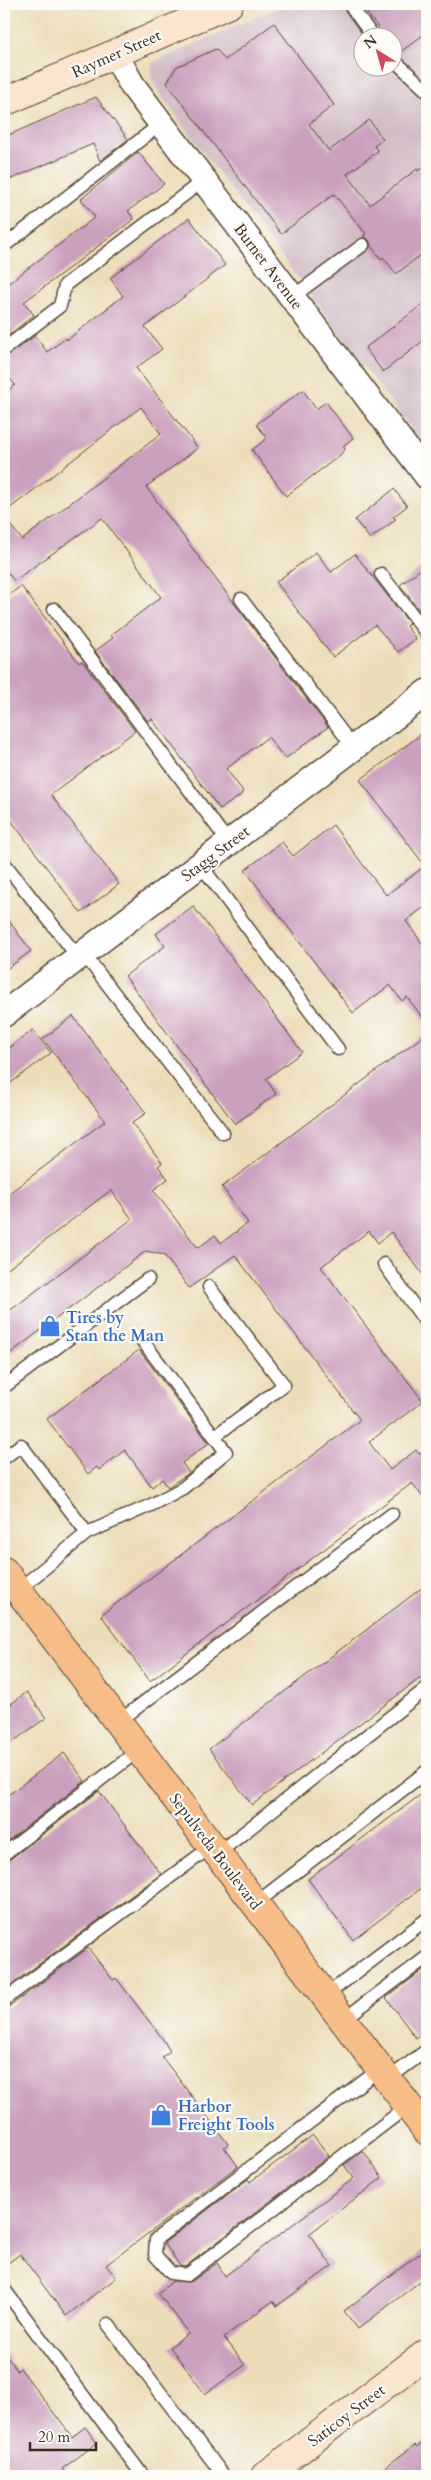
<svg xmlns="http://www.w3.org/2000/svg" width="431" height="2480" viewBox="0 0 431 2480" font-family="Cardo,serif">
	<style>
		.industrial { fill: #d2bdc7; fill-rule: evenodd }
		.building { fill: #caa0bf }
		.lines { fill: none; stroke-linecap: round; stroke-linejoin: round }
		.lane-casing { stroke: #564535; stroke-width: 15 }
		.street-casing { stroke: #564535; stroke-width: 28 }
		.secondary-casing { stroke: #564535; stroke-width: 30 }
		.primary-casing { stroke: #564535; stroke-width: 30 }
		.lane { stroke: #fff; stroke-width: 12 }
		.street { stroke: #fff; stroke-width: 25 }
		.secondary { stroke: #fce5cf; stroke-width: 28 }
		.primary { stroke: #f7bd88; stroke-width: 28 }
		.labels { text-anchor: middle; stroke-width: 4.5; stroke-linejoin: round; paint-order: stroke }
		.street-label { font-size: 16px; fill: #3b2a1e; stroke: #fdfcf7 }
		.shop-label { font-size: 16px; font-weight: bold; fill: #366cbe; stroke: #fdfcf7; text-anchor: start }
	</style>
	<rect width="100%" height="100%" fill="#fdfcf7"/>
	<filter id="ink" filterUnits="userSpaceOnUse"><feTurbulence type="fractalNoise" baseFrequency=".02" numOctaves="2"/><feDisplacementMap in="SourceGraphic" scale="10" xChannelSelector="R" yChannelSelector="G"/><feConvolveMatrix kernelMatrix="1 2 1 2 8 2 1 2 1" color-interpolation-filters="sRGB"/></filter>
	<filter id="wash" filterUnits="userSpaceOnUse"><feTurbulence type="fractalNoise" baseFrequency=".0096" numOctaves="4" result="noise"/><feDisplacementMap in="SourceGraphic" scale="20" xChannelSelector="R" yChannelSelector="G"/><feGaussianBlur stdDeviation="1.12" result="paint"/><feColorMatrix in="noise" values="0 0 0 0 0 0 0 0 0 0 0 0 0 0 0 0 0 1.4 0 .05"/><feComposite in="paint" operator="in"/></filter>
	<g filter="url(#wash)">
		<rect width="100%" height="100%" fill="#ecddba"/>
		<path class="industrial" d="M286 4H427V450L164 100 151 78 152 63ZM364 38H394V68H364Z"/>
		<g id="blocks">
			<path class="building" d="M360 4H427V32L399 53 394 48V38H386Z
				M274 23 334 105 309 124 329 151 369 120 383 139 374 146 378 151 347 174 370 205 417 169 418 171 427 164V250L396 274 383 257 381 259 371 246 369 240 363 236 366 234 334 194 281 234 167 83 176 67 216 49 225 60Z
				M96 97 128 139 100 161 93 144 4 182V137Z
				M138 152 164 184 128 211 134 219 24 302 34 315 4 339V276L9 283 95 217 81 199Z
				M189 218 225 265 145 327 162 349 136 368 198 448 146 487 328 727 285 759 268 737 226 769 243 791 240 796 220 809 152 719 148 721 95 651 113 638 111 635 161 597 102 518 14 581 4 567V517L22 540 161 434 141 407 4 513V394L15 385 4 371V357L35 336 47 352 66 338 67 340 123 296 110 278Z
				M427 301V338L383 372 365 348Z
				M303 390 316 409 326 402 353 438 343 446 345 449 339 456 286 496 252 450 267 438 257 425 259 422Z
				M394 489 407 506 393 517 396 519 370 539 355 520Z
				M316 552 331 572 355 554 409 623 406 626 416 639 398 652 375 625 333 657 276 582Z
				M427 564V609L422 614 400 585Z
				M21 586 79 663 82 661 135 731 51 795 119 884 81 913 4 811V599Z
				M427 730V905L406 921 427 950V1023L407 997 402 1001 390 985 353 1013 245 870 282 842 293 856 333 825 386 895 425 866 360 780Z
				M193 906 302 1052 266 1079 276 1094 235 1124 125 976 165 946 156 934Z
				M4 914 31 951 4 971Z
				M73 1016 146 1113 132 1123 162 1163 158 1166 168 1179 153 1190 198 1248 215 1235 221 1243 248 1223 222 1187 427 1033V1280L391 1232 378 1243 369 1231 321 1267 423 1401 369 1442 390 1470 416 1450 419 1454 427 1448V1502L412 1483 150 1681 101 1615 360 1420 235 1255 189 1288 164 1255 146 1251 4 1358V1315L132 1219 111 1190 4 1272V1197L105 1121 43 1039Z
				M33 1030 51 1053 4 1088V1052Z
				M139 1350 209 1443 182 1463 189 1473 168 1487 162 1479 152 1487 125 1450 99 1470 97 1467 88 1474 47 1419Z
				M427 1584V1673L252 1805 209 1749Z
				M27 1692 46 1718 4 1748V1709Z
				M64 1753 85 1781 4 1844V1798Z
				M427 1790V1884L353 1940 308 1879Z
				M99 1791 161 1874 4 1990V1862L9 1860Z
				M88 1948 113 1980 116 1978 162 2038 170 2051 162 2057 228 2144 224 2147 238 2166 106 2265 116 2278 66 2316 20 2254 4 2266V2008L9 2007Z
				M427 1967V2029L416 2038 386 1998Z
				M313 2135 329 2156 185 2267 180 2266 164 2243 248 2179 250 2182Z
				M362 2152H364L382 2178 309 2234 332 2266 277 2306 273 2301 224 2337 245 2365 205 2394 170 2347 189 2333 158 2293 173 2281H192L217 2263 225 2276 354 2178 344 2165Z
				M427 2248V2276L358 2329 344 2311Z
				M4 2353 17 2371 20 2368 72 2437 85 2427 97 2443 62 2469 68 2476H4Z
				M427 2440V2476H373L415 2445 417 2447Z"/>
		</g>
	</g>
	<g filter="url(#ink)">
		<use href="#blocks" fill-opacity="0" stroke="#564535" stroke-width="1"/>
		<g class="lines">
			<g class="lane-casing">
				<path id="lane" d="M349 4 374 38
					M394 60 427 91
					M4 246 162 123
					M292 297 363 245
					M4 349 60 306 65 285 204 180
					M381 574 427 634
					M241 599 354 748
					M54 609 229 843
					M4 863 78 957
					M200 864 338 1049
					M83 953 223 1133
					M384 1264 427 1324
					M209 1287 284 1385 215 1436
					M4 1387 148 1279
					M4 1458 21 1445 87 1533 18 1590
					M87 1533 151 1505 183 1488 226 1452 142 1340
					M118 1722 392 1514
					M4 1854 139 1750
					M217 1854 427 1688
					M255 1904 427 1771
					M325 1996 427 1919
					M4 2000 212 1846
					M343 2020 427 1957
					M380 2069 156 2239 155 2255 171 2273 187 2275 408 2106
					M388 2079 427 2050
					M4 2289 143 2476
					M108 2324 224 2476"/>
			</g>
			<g class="street-casing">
				<path id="street" d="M115 54 132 85 427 476
					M4 1014 427 692"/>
			</g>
			<g class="secondary-casing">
				<path id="secondary" d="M4 102 229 4
					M265 2476 427 2353"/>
			</g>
			<g class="primary-casing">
				<path id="primary" d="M4 1571 427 2131"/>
			</g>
			<use href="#lane" class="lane"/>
			<use href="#street" class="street"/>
			<use href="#secondary" class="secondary"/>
			<use href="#primary" class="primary"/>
		</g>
	</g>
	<defs>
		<g id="shop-bare" transform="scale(1.725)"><path d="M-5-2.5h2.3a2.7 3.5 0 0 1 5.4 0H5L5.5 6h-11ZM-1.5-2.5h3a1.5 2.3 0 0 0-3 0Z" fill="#3f7fe0" stroke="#fdfcf7" stroke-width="2.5" paint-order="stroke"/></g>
	</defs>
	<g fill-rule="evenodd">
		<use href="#shop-bare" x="50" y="1326"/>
		<use href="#shop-bare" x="161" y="2115"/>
	</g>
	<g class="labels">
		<g class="street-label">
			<text transform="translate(116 53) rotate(-24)" y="6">Raymer Street</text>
			<text transform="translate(269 266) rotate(53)" y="6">Burnet Avenue</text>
			<text transform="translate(215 853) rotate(-37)" y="6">Stagg Street</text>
			<text transform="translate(216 1851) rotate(53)" y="6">Sepulveda Boulevard</text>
			<text transform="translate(346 2415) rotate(-37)" y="6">Saticoy Street</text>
		</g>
		<g class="shop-label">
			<text x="66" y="1323">Tires by<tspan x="66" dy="18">Stan the Man</tspan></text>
			<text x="178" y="2112">Harbor<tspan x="178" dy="18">Freight Tools</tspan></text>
		</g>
	</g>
	<rect width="431" height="2480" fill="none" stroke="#fdfcf7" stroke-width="20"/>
	<g transform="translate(378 52) rotate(323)"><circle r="24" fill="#fdfcf7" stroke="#afa8a0"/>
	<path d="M0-4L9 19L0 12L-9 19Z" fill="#d1495b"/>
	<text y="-8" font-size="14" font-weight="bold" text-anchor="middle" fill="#3b2a1e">N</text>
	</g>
	<path d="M30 2442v8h66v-8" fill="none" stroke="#3b2a1e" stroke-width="2.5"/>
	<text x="38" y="2442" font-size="15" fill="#3b2a1e" stroke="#fdfcf7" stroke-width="4" paint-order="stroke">20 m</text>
</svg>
